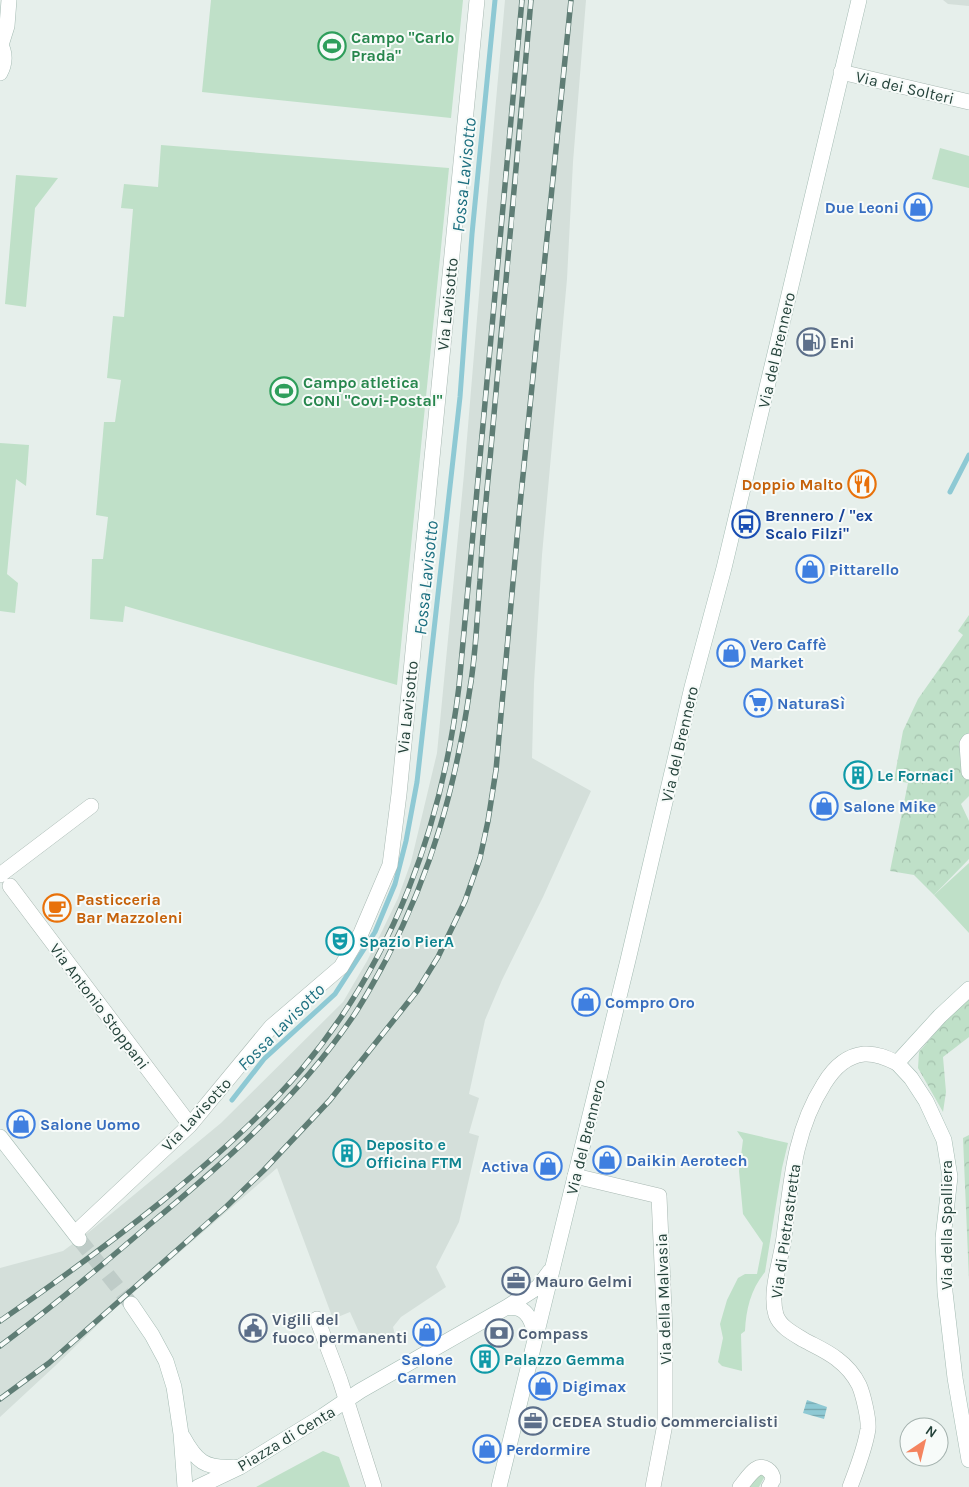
<svg xmlns="http://www.w3.org/2000/svg" width="969" height="1487" viewBox="0 0 969 1487" font-family="Karla,sans-serif">
	<style>
		.built { fill: #d4dfda }
		.green { fill: #bfe0c8 }
		.forest { fill: url(#forest-crowns) }
		.water { fill: url(#water-rules) }
		.lines { fill: none; stroke-linecap: round; stroke-linejoin: round }
		.stream { stroke: #8ec9d4; stroke-width: 5 }
		.secondary-tunnel { stroke: #bfccc8; stroke-width: 15; stroke-dasharray: 15 8; stroke-linecap: butt }
		.street-casing { stroke: #a8b8b2; stroke-width: 16 }
		.secondary-casing { stroke: #a4bbb3; stroke-width: 16 }
		.street { stroke: #fff; stroke-width: 15 }
		.secondary { stroke: #fff; stroke-width: 15 }
		.rail-casing { stroke: #5f7d75; stroke-width: 5.5 }
		.rail { stroke: #f7fbf9; stroke-width: 4; stroke-dasharray: 11; stroke-linecap: butt }
		.labels { text-anchor: middle; stroke-width: 4; stroke-linejoin: round; paint-order: stroke }
		.leisure-label { font-size: 16px; font-weight: bold; fill: #27864d; stroke: #f7fbf9; text-anchor: start }
		.street-label { font-size: 16px; fill: #24423a; stroke: #f7fbf9 }
		.shop-label { font-size: 16px; font-weight: bold; fill: #366cbe; stroke: #f7fbf9; text-anchor: start }
		.service-label { font-size: 16px; font-weight: bold; fill: #4e5e75; stroke: #f7fbf9; text-anchor: start }
		.food-label { font-size: 16px; font-weight: bold; fill: #c56008; stroke: #f7fbf9; text-anchor: end }
		.transit-label { font-size: 16px; font-weight: bold; fill: #164399; stroke: #f7fbf9; text-anchor: start }
		.culture-label { font-size: 16px; font-weight: bold; fill: #0d838f; stroke: #f7fbf9; text-anchor: start }
		.water-label { font-size: 18px; font-style: italic; fill: #1c6f80; stroke: #f7fbf9 }
	</style>
	<defs>
		<pattern id="forest-crowns" width="20" height="18" patternUnits="userSpaceOnUse" patternTransform="scale(1.25)"><rect width="20" height="18" fill="#bfe0c8"/><path d="M2 6a3 3 0 1 1 6 0M12 15a3 3 0 1 1 6 0" fill="none" stroke="#a4c1ad"/></pattern>
		<pattern id="water-rules" width="6" height="5" patternUnits="userSpaceOnUse" patternTransform="scale(1.25)"><rect width="6" height="5" fill="#8ec9d4"/><path d="M0 2.5h6" fill="none" stroke="#74a5ad"/></pattern>
	</defs>
	<rect width="100%" height="100%" fill="#e6efeb"/>
	<path class="built" d="M505 0H586L573 162 567 279 542 555 534 683 532 758 591 791 543 897 502 980 485 1020 469 1094 479 1098 469 1133 479 1136 459 1222 436 1267 446 1287 401 1317 393 1327 395 1335 379 1344 359 1332 350 1312 333 1319 277 1168 114 1309 55 1366 0 1417V1268L63 1251 89 1232 221 1123 343 1002 367 961 383 929 398 898 411 862 437 753 464 474 484 235Z
		M943 0H969V6L948 4Z"/>
	<path class="green" d="M211 0H463L451 118 202 92Z
		M161 145 449 168 397 685 125 606 123 622 90 619 92 559H103L108 517 96 515 104 422H115L121 380 107 378 113 316 124 317 133 209 121 208 124 184 158 187Z
		M940 148 969 156V188L932 179Z
		M16 175 58 178 35 208 26 307 5 304Z
		M0 443 29 445 26 486 16 479 7 574 18 583 15 613 0 611Z
		M969 863V933L934 895Z
		M737 1131 788 1143 782 1168 765 1272C751 1289 746 1309 745 1331L741 1334 742 1371 722 1366 718 1362 723 1338 720 1324 727 1300 738 1278 745 1274H757L763 1243 743 1214 739 1171 743 1140Z
		M323 1451 339 1457 350 1487H256Z
		M759 1474 765 1476 759 1487H748Z"/>
	<path class="forest" d="M969 615V796L961 804 969 821V859L934 895 914 875 890 871 908 783 894 780 903 731 918 699 963 635 958 631Z
		M969 999V1037L943 1057 946 1092 943 1112 918 1068 919 1052 947 1019Z
		M969 1135V1280L963 1138Z"/>
	<path class="water" d="M807 1400 827 1407 824 1419 803 1413Z"/>
	<g class="lines">
		<path class="stream" d="M950 492 969 455
			M232 1100 264 1059 335 994 375 932 395 884 406 841 417 782 460 397 472 234 495 0"/>
		<path class="secondary-tunnel" d="M79 1239 131 1304"/>
		<g class="street-casing">
			<path id="street" d="M841 72 969 102
				M0 875 91 806
				M10 886 190 1125
				M575 1176 659 1196 665 1332V1424L653 1487
				M75 1233 190 1125 271 1027 341 967 361 933 390 865 399 794 477 0
				M317 1319 340 1380 374 1487
				M740 1487C745 1481 750 1473 756 1469 763 1464 773 1471 773 1480 772 1481 770 1486 769 1487
				M850 1487C857 1468 865 1449 868 1429 869 1419 863 1394 859 1385 854 1375 845 1365 837 1359 827 1351 815 1346 804 1340 794 1334 780 1327 776 1315 769 1292 781 1261 784 1237 791 1183 794 1131 824 1084 833 1069 845 1056 864 1054 876 1053 887 1058 897 1063"/>
		</g>
		<g class="secondary-casing">
			<path id="secondary" d="M0 44C6 53 5 64 0 73
				M1 45 7 26 9 0
				M969 741 967 744 969 772
				M969 989 940 1016 897 1063 911 1078 926 1101 944 1140 950 1177 943 1238 945 1292 955 1378 969 1460
				M0 1137 79 1239
				M131 1304 152 1335 166 1361 174 1387 181 1434 185 1487
				M507 1307C511 1308 516 1307 520 1309 530 1313 534 1328 536 1337
				M183 1437C196 1461 205 1469 234 1467
				M198 1487 240 1467 323 1416 360 1391 507 1307 538 1287 550 1271
				M499 1487 628 960 692 687 724 568 859 0"/>
		</g>
		<use href="#street" class="street"/>
		<use href="#secondary" class="secondary"/>
		<g class="rail-casing">
			<path id="rail" d="M0 1321C55 1283 109 1244 161 1202 211 1161 259 1119 301 1070 393 961 442 827 459 686L522 0
				M0 1346C51 1308 100 1267 149 1225 226 1161 295 1101 352 1018 365 999 376 978 387 958 432 871 456 785 470 688 476 653 477 617 480 581 482 540 486 499 490 459 504 306 518 153 531 0
				M0 1399 49 1363 227 1206 264 1170 330 1100 417 991 438 957 465 901 480 858 488 821 496 770 520 505 571 0"/>
		</g>
		<use href="#rail" class="rail"/>
	</g>
	<defs>
		<g id="stadium-ring" transform="scale(1.4375)"><circle r="9.5" fill="#f7fbf9" stroke="#2e9e5b" stroke-width="1.5"/><path d="M0-5a6.5 5 0 1 0 0 10a6.5 5 0 1 0 0-10ZM-3.5-1.8h7v3.6h-7Z" fill="#2e9e5b"/></g>
		<g id="shop-ring" transform="scale(1.4375)"><circle r="9.5" fill="#f7fbf9" stroke="#3f7fe0" stroke-width="1.5"/><path d="M-5-2.5h2.3a2.7 3.5 0 0 1 5.4 0H5L5.5 6h-11ZM-1.5-2.5h3a1.5 2.3 0 0 0-3 0Z" fill="#3f7fe0"/></g>
		<g id="fuel-ring" transform="scale(1.4375)"><circle r="9.5" fill="#f7fbf9" stroke="#5c6f8a" stroke-width="1.5"/><path d="M-5.5-6h7V0h2V4h1.3V-2.5L3-4.5l.8-.8L6-3V5H2.5V1h-1V6h-7ZM-4.2-4.7v3.2H.2V-4.7Z" fill="#5c6f8a"/></g>
		<g id="restaurant-ring" transform="scale(1.4375)"><circle r="9.5" fill="#f7fbf9" stroke="#e8710a" stroke-width="1.5"/><path d="M-5-6h1v4h1v-4h1v4h1v-4h1v5L-1.5 .5V6h-2V.5L-5-1ZM5-6V6H3V1.5H1.5Q1.5-4 5-6Z" fill="#e8710a"/></g>
		<g id="bus-ring" transform="scale(1.4375)"><circle r="9.5" fill="#f7fbf9" stroke="#1a4fb4" stroke-width="1.5"/><path d="M-5-6H5V4H4V6H2V4H-2V6H-4V4H-5ZM-3.5-4V0h7V-4ZM-3.5 1.2v1.5H-2V1.2ZM2 1.2v1.5H3.5V1.2Z" fill="#1a4fb4"/></g>
		<g id="supermarket-ring" transform="scale(1.4375)"><circle r="9.5" fill="#f7fbf9" stroke="#3f7fe0" stroke-width="1.5"/><path d="M-6-5.5h2.5l.6 2H6L4.5 2H-2.5L-4.4-4H-6ZM-1.5 3.2a1.3 1.3 0 1 0 .1 0ZM3 3.2a1.3 1.3 0 1 0 .1 0Z" fill="#3f7fe0"/></g>
		<g id="building-ring" transform="scale(1.4375)"><circle r="9.5" fill="#f7fbf9" stroke="#0f9aa8" stroke-width="1.5"/><path d="M-4-6H4V6H1V3H-1V6H-4ZM-2.5-4.3h1.7v1.8h-1.7ZM.8-4.3h1.7v1.8H.8ZM-2.5-1h1.7V.8h-1.7ZM.8-1h1.7V.8H.8Z" fill="#0f9aa8"/></g>
		<g id="cafe-ring" transform="scale(1.4375)"><circle r="9.5" fill="#f7fbf9" stroke="#e8710a" stroke-width="1.5"/><path d="M-5.5-4.5H6V0H3Q3 3.5 0 3.5H-2.5Q-5.5 3.5-5.5 0ZM3-3.2v2h1.7v-2ZM-6 4.5H4V6H-6Z" fill="#e8710a"/></g>
		<g id="theatre-ring" transform="scale(1.4375)"><circle r="9.5" fill="#f7fbf9" stroke="#0f9aa8" stroke-width="1.5"/><path d="M-5-5.5Q0-4 5-5.5V0Q5 5 0 6Q-5 5-5 0ZM-3.3-2.5H-1v1.5H-3.3ZM1-2.5H3.3v1.5H1ZM-2.8 1Q0 5.5 2.8 1Z" fill="#0f9aa8"/></g>
		<g id="office-ring" transform="scale(1.4375)"><circle r="9.5" fill="#f7fbf9" stroke="#5c6f8a" stroke-width="1.5"/><path d="M-6-3h4V-5.5h4V-3h4V5H-6ZM-1-4.5V-3h2v-1.5ZM-6 0V1H6V0Z" fill="#5c6f8a"/></g>
		<g id="civic-ring" transform="scale(1.4375)"><circle r="9.5" fill="#f7fbf9" stroke="#5c6f8a" stroke-width="1.5"/><path d="M-.6-6.5H3V-4.5H.6V-3L4-1V1h2V6H-6V1h2V-1L-.6-3ZM-1.2 2.5V6h2.4V2.5Z" fill="#5c6f8a"/></g>
		<g id="bank-ring" transform="scale(1.4375)"><circle r="9.5" fill="#f7fbf9" stroke="#5c6f8a" stroke-width="1.5"/><path d="M-6-4H6V4H-6ZM0-2.3a2.3 2.3 0 1 0 0 4.6a2.3 2.3 0 1 0 0-4.6Z" fill="#5c6f8a"/></g>
	</defs>
	<g fill-rule="evenodd">
		<use href="#stadium-ring" x="332" y="46"/>
		<use href="#shop-ring" x="918" y="207"/>
		<use href="#fuel-ring" x="811" y="342"/>
		<use href="#stadium-ring" x="284" y="391"/>
		<use href="#restaurant-ring" x="862" y="484"/>
		<use href="#bus-ring" x="746" y="524"/>
		<use href="#shop-ring" x="810" y="569"/>
		<use href="#shop-ring" x="731" y="653"/>
		<use href="#supermarket-ring" x="758" y="703"/>
		<use href="#building-ring" x="858" y="775"/>
		<use href="#shop-ring" x="824" y="806"/>
		<use href="#cafe-ring" x="57" y="908"/>
		<use href="#theatre-ring" x="340" y="941"/>
		<use href="#shop-ring" x="586" y="1002"/>
		<use href="#shop-ring" x="21" y="1124"/>
		<use href="#building-ring" x="347" y="1153"/>
		<use href="#shop-ring" x="607" y="1160"/>
		<use href="#shop-ring" x="548" y="1166"/>
		<use href="#office-ring" x="516" y="1281"/>
		<use href="#civic-ring" x="253" y="1328"/>
		<use href="#shop-ring" x="427" y="1332"/>
		<use href="#bank-ring" x="499" y="1333"/>
		<use href="#building-ring" x="485" y="1359"/>
		<use href="#shop-ring" x="543" y="1386"/>
		<use href="#office-ring" x="533" y="1421"/>
		<use href="#shop-ring" x="487" y="1449"/>
	</g>
	<g class="labels">
		<g class="leisure-label">
			<text x="351" y="43">Campo "Carlo<tspan x="351" dy="18">Prada"</tspan></text>
			<text x="303" y="388">Campo atletica<tspan x="303" dy="18">CONI "Covi-Postal"</tspan></text>
		</g>
		<g class="street-label">
			<text transform="translate(905 87) rotate(13)" y="6">Via dei Solteri</text>
			<text transform="translate(447 304) rotate(-84)" y="6">Via Lavisotto</text>
			<text transform="translate(776 350) rotate(-77)" y="6">Via del Brennero</text>
			<text transform="translate(407 707) rotate(-84)" y="6">Via Lavisotto</text>
			<text transform="translate(679 744) rotate(-77)" y="6">Via del Brennero</text>
			<text transform="translate(100 1006) rotate(53)" y="6">Via Antonio Stoppani</text>
			<text transform="translate(196 1114) rotate(-47)" y="6">Via Lavisotto</text>
			<text transform="translate(585 1137) rotate(-76)" y="6">Via del Brennero</text>
			<text transform="translate(946 1225) rotate(-90)" y="6">Via della Spalliera</text>
			<text transform="translate(785 1231) rotate(-82)" y="6">Via di Pietrastretta</text>
			<text transform="translate(663 1299) rotate(-92)" y="6">Via della Malvasia</text>
			<text transform="translate(286 1438) rotate(-31)" y="6">Piazza di Centa</text>
		</g>
		<g class="shop-label">
			<text x="899" y="213" text-anchor="end">Due Leoni</text>
			<text x="829" y="575">Pittarello</text>
			<text x="750" y="650">Vero Caffè<tspan x="750" dy="18">Market</tspan></text>
			<text x="777" y="709">NaturaSì</text>
			<text x="843" y="812">Salone Mike</text>
			<text x="605" y="1008">Compro Oro</text>
			<text x="40" y="1130">Salone Uomo</text>
			<text x="626" y="1166">Daikin Aerotech</text>
			<text x="529" y="1172" text-anchor="end">Activa</text>
			<text x="427" y="1365" text-anchor="middle">Salone<tspan x="427" dy="18">Carmen</tspan></text>
			<text x="562" y="1392">Digimax</text>
			<text x="506" y="1455">Perdormire</text>
		</g>
		<g class="service-label">
			<text x="830" y="348">Eni</text>
			<text x="535" y="1287">Mauro Gelmi</text>
			<text x="272" y="1325">Vigili del<tspan x="272" dy="18">fuoco permanenti</tspan></text>
			<text x="518" y="1339">Compass</text>
			<text x="552" y="1427">CEDEA Studio Commercialisti</text>
		</g>
		<g class="food-label">
			<text x="843" y="490">Doppio Malto</text>
			<text x="76" y="905" text-anchor="start">Pasticceria<tspan x="76" dy="18">Bar Mazzoleni</tspan></text>
		</g>
		<g class="transit-label">
			<text x="765" y="521">Brennero / "ex<tspan x="765" dy="18">Scalo Filzi"</tspan></text>
		</g>
		<g class="culture-label">
			<text x="877" y="781">Le Fornaci</text>
			<text x="359" y="947">Spazio PierA</text>
			<text x="366" y="1150">Deposito e<tspan x="366" dy="18">Officina FTM</tspan></text>
			<text x="504" y="1365">Palazzo Gemma</text>
		</g>
		<g class="water-label">
			<text transform="translate(464 175) rotate(-84)" y="6">Fossa Lavisotto</text>
			<text transform="translate(426 578) rotate(-84)" y="6">Fossa Lavisotto</text>
			<text transform="translate(281 1027) rotate(-45)" y="6">Fossa Lavisotto</text>
		</g>
	</g>
	<g transform="translate(924 1442) rotate(35)"><circle r="24" fill="#f7fbf9" stroke="#a3b1ad"/>
	<path d="M0-4L9 19L0 12L-9 19Z" fill="#f4845f"/>
	<text y="-8" font-size="14" font-weight="bold" text-anchor="middle" fill="#24423a">N</text>
	</g>
</svg>
